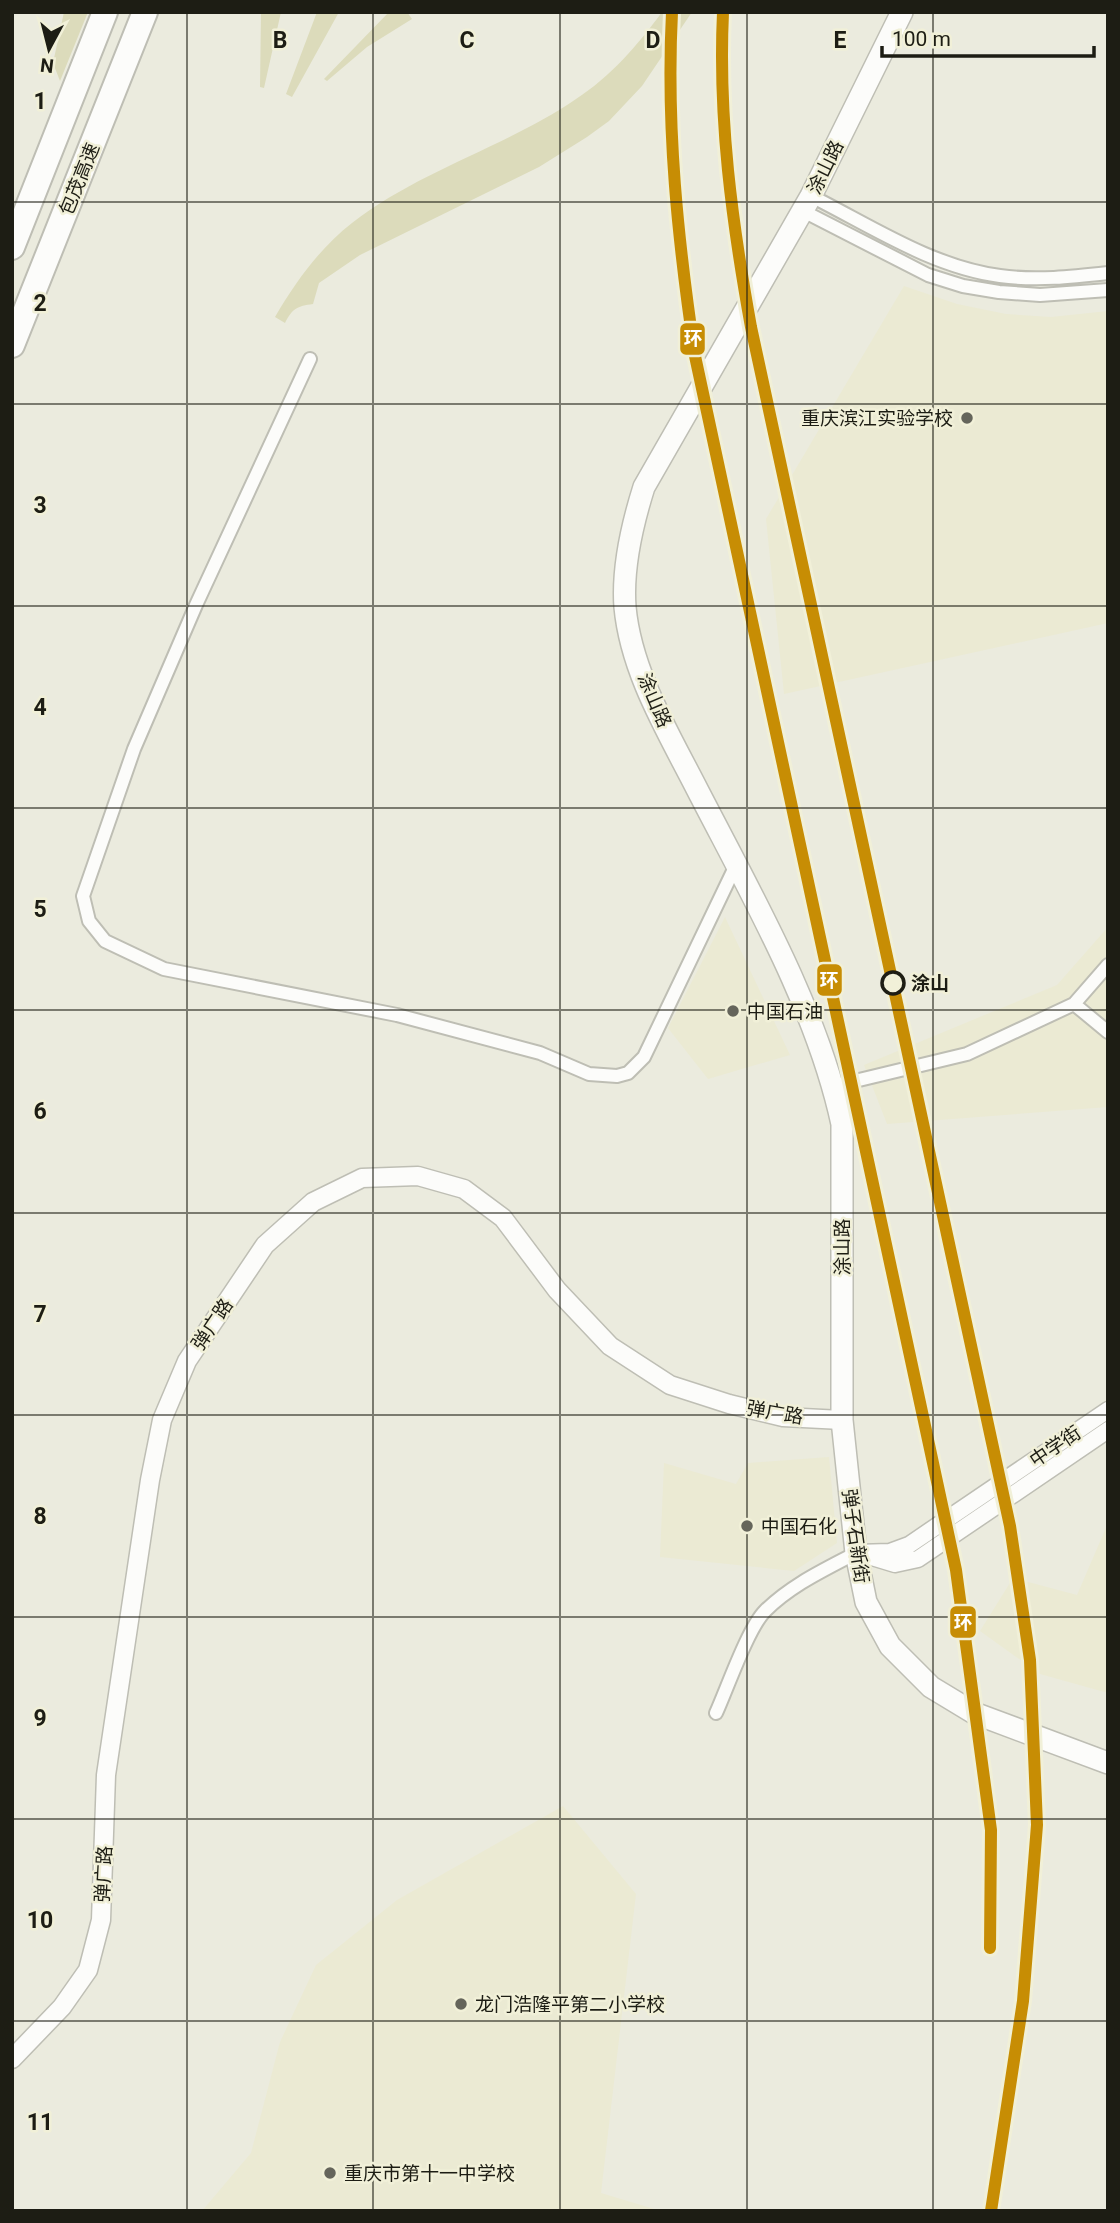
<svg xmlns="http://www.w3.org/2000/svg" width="1120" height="2223" viewBox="0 0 1120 2223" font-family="Roboto,'Noto Sans SC',sans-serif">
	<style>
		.built { fill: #ebead3 }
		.green { fill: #dcdbbb }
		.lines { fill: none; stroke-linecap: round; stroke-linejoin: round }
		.minor-casing { stroke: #bebeb4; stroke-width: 16 }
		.tertiary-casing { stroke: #bebeb4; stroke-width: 19 }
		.secondary-casing { stroke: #bebeb4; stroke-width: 21 }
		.primary-casing { stroke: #bebeb4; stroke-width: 24 }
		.motorway-casing { stroke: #bebeb4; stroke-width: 28 }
		.minor { stroke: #fcfcfa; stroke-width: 12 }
		.tertiary { stroke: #fcfcfa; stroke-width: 16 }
		.secondary { stroke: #fcfcfa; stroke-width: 18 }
		.primary { stroke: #fcfcfa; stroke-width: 21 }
		.motorway { stroke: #fcfcfa; stroke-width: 24 }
		.metro-1-casing { stroke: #f1f0d8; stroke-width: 18 }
		.metro-1 { stroke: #c78d04; stroke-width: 12 }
		.grid { fill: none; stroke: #1d1d14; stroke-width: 2; stroke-opacity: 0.55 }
		.poi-dot { fill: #65655b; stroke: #f1f0d8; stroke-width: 2.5 }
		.stop-dot { fill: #f1f0d8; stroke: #1d1d14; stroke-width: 3.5 }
		.labels { text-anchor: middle; stroke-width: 5; stroke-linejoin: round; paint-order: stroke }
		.street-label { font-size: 19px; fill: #1d1d14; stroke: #f1f0d8 }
		.poi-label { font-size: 19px; fill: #1d1d14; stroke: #f1f0d8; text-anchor: start }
		.stop-label { font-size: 19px; font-weight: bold; fill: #1d1d14; stroke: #f1f0d8; text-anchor: start }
		.grid-label { font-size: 23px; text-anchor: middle; font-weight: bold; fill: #1d1d14; stroke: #f1f0d8; stroke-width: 5; stroke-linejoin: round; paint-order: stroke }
		.line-badge { stroke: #f1f0d8; stroke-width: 2.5 }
		.badge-label { font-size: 19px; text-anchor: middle; font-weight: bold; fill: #fff }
	</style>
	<rect width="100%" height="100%" fill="#ebebde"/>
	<path class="built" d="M904 286 957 304 1006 314 1051 317 1108 311V623L784 694 766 519Z
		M725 917 790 1055 708 1079 668 1028Z
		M1108 927V1107L887 1124 864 1065 1057 985Z
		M829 1457 837 1543 794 1571 660 1557 664 1463 736 1484 748 1463Z
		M1108 1523V1693L1040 1674 980 1631 1013 1578 1077 1595Z
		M563 1806 636 1894 601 2193 661 2211H202L251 2153 280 2042 316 1965 397 1900Z"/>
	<path class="green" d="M64 12H88L60 81 53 63Z
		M261 12H281L264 88 260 87Z
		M317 12H339L292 97 286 94Z
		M389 12H407L412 19 367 47 327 81 324 79Z
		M662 12H692L642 86 609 121 587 137 539 167 360 255 319 283 313 304C297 306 292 309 285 323L275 317C296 281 320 248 352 223 420 170 506 147 576 99 610 77 638 45 662 12Z"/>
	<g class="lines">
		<g class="minor-casing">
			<path id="minor" d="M811 196C871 226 932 267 1000 276 1036 281 1072 277 1108 273
				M803 211 928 275 963 286 999 292 1040 295 1108 290
				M310 359 196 605 134 749 83 896 89 921 105 941 164 969 397 1015 540 1053 589 1074 617 1076 628 1073 644 1057 736 865
				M1108 965 1074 1004 1108 1032
				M834 1086 967 1054 1074 1004
				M716 1713C727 1689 748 1628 765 1611 791 1585 824 1570 856 1553"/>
		</g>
		<g class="tertiary-casing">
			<path id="tertiary" d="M856 1553 890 1552 909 1545 1108 1410
				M872 1557 895 1564 918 1559 1108 1430"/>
		</g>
		<g class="secondary-casing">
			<path id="secondary" d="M12 2059 62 2007 88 1970 101 1920 106 1775 150 1480 162 1420 187 1361 265 1245 313 1202 362 1178 418 1176 464 1189 503 1218 557 1290 610 1346 670 1385 729 1404 783 1417 842 1420"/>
		</g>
		<g class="primary-casing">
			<path id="primary" d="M902 12 811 196 644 487C632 525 622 567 625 607 631 672 668 732 697 789 751 894 817 1008 842 1124V1420L856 1553 866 1602 890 1646 931 1687 974 1713 1108 1763"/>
		</g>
		<g class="motorway-casing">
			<path id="motorway" d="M12 247 105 12
				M12 345 145 12"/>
		</g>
		<use href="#minor" class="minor"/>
		<use href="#tertiary" class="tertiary"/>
		<use href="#secondary" class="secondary"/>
		<use href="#primary" class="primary"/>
		<use href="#motorway" class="motorway"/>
		<g class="metro-1-casing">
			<path id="metro-1" d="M672 12C666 128 678 241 695 356L956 1570 991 1830 990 1948
				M723 12C718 119 732 222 751 327L1010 1526 1030 1660 1037 1825 1023 2001 991 2211"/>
		</g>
		<use href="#metro-1" class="metro-1"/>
	</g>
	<path class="grid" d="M187 12V2211M373 12V2211M560 12V2211M747 12V2211M933 12V2211M12 202H1108M12 404H1108M12 606H1108M12 808H1108M12 1010H1108M12 1213H1108M12 1415H1108M12 1617H1108M12 1819H1108M12 2021H1108"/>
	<g class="poi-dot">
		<circle cx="967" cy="418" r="7"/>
		<circle cx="733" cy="1011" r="7"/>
		<circle cx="747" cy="1526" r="7"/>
		<circle cx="461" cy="2004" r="7"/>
		<circle cx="330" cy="2173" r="7"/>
	</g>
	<circle class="stop-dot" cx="893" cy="983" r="11"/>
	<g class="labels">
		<g class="street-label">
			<text transform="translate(825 167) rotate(-64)" y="7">涂山路</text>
			<text transform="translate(79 179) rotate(-68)" y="7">包茂高速</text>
			<text transform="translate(655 700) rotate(67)" y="7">涂山路</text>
			<text transform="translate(842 1247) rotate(-90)" y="7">涂山路</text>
			<text transform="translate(212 1324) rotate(-56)" y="7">弹广路</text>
			<text transform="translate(775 1412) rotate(10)" y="7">弹广路</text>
			<text transform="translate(1055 1446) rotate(-34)" y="7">中学街</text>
			<text transform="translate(856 1536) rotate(82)" y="7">弹子石新街</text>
			<text transform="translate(103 1874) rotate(-87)" y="7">弹广路</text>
		</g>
		<g class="poi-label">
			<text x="953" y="425" text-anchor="end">重庆滨江实验学校</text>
			<text x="747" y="1018">中国石油</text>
			<text x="761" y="1533">中国石化</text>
			<text x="475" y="2011">龙门浩隆平第二小学校</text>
			<text x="344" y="2180">重庆市第十一中学校</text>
		</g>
		<g class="stop-label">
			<text x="911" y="990">涂山</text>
		</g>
	</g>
	<g class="grid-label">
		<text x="280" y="48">B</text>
		<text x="467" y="48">C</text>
		<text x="653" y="48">D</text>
		<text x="840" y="48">E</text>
		<text x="40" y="109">1</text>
		<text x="40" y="311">2</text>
		<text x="40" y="513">3</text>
		<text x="40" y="715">4</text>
		<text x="40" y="917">5</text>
		<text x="40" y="1119">6</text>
		<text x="40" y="1322">7</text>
		<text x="40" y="1524">8</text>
		<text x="40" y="1726">9</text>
		<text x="40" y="1928">10</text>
		<text x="40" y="2130">11</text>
	</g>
	<g class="line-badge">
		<rect x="679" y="322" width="27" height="34" rx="7" fill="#c78d04"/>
		<rect x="816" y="963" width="27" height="34" rx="7" fill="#c78d04"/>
		<rect x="949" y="1605" width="28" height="34" rx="7" fill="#c78d04"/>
	</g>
	<g class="badge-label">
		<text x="693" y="345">环</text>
		<text x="829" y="987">环</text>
		<text x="963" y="1629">环</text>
	</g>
	<rect width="1120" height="2223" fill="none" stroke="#1d1d14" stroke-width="28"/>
	<g transform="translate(49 49) rotate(187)" stroke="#f1f0d8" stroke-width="5" paint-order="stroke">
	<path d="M0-5L12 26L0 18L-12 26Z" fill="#1d1d14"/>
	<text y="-10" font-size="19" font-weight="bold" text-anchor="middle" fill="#1d1d14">N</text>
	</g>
	<path d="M882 46v10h212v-10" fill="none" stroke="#1d1d14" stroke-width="3.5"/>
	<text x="892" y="46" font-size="21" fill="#1d1d14" stroke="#f1f0d8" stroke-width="5" paint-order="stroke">100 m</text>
</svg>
